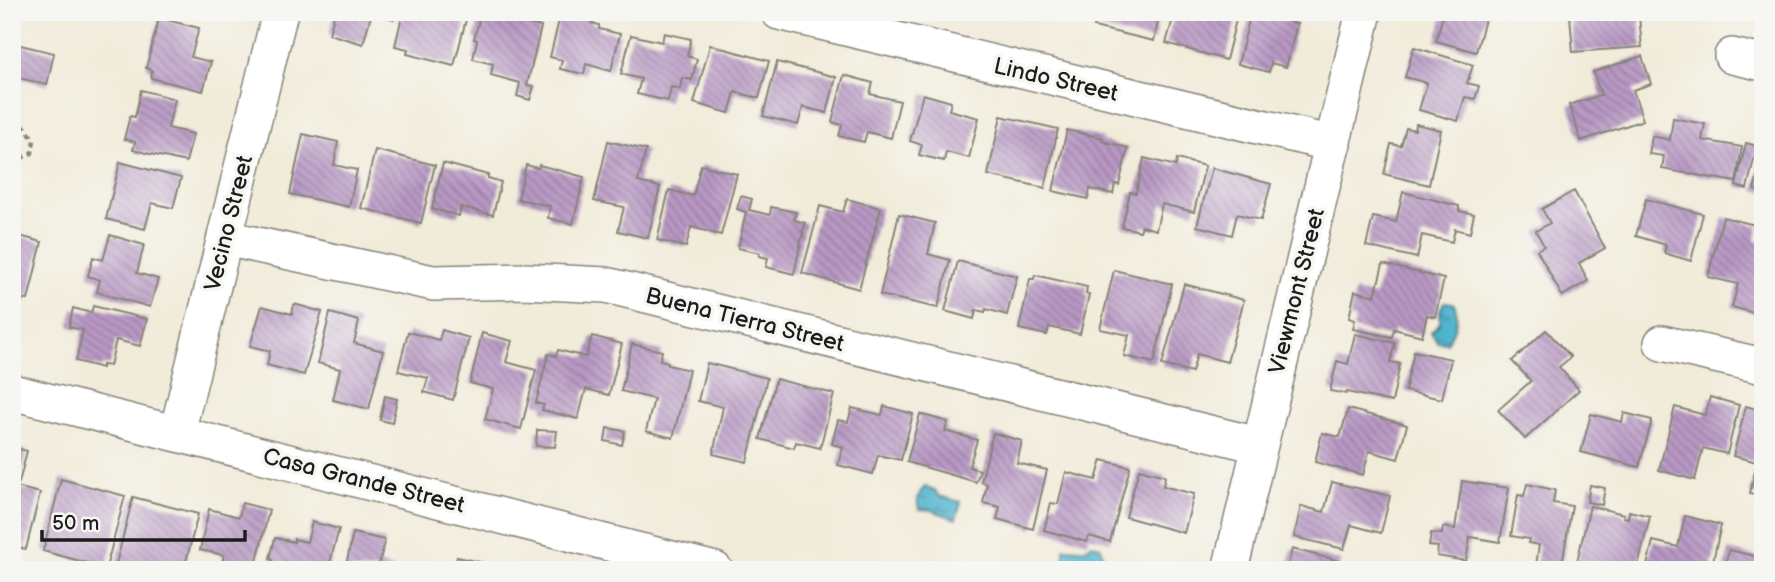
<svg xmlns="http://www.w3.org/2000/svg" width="1775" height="582" viewBox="0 0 1775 582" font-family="'Balsamiq Sans',sans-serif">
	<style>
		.water { fill: url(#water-ripples); stroke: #346774; stroke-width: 2 }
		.building { fill: url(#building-back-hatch) }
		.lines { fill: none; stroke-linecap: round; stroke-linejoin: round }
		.minor-casing { stroke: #86847a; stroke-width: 38 }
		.path { stroke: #86847a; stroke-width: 4.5; stroke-dasharray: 5 5; stroke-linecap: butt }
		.minor { stroke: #fff; stroke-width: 35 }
		.labels { text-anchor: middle; stroke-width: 7; stroke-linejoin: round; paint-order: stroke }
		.street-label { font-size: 23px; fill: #1c1c1c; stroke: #f6f6f2 }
	</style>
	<defs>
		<pattern id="water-ripples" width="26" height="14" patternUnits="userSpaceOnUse" patternTransform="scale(1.75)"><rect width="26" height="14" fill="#4cb2cb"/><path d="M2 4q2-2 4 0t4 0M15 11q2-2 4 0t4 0" fill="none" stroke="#3e90a4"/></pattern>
		<pattern id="building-back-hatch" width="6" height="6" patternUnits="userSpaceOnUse" patternTransform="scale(1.75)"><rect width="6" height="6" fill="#b898c4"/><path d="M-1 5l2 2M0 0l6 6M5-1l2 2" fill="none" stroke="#957b9e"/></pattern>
	</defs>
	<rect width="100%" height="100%" fill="#f6f6f2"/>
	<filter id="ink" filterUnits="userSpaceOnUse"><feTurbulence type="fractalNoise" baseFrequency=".0143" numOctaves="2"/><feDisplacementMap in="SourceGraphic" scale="14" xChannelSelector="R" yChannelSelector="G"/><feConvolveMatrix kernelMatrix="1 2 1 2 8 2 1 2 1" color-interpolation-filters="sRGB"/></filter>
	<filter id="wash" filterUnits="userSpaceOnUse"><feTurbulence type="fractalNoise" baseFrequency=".00686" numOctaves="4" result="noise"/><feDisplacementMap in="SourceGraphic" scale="28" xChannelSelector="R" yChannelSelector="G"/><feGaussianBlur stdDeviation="1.57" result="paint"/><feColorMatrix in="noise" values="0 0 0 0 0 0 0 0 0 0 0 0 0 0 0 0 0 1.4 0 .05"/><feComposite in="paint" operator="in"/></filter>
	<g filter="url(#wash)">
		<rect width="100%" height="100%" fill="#f1ebd9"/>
		<path class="water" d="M1444 302 1453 303C1461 314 1454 332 1447 343L1437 342 1431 332 1440 323V310Z
			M925 487 935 490 939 496 961 502 956 519 931 510 919 509C916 500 918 493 925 487Z
			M1092 544 1101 547 1104 561C1086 575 1082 568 1064 559V548L1085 549Z"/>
		<g id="blocks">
			<path class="building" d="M335 12H372L363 44 329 34Z
				M372 12H396L394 19Z
				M403 12H468L454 66 407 54 408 49 395 46Z
				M481 12H513L511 19 541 27 527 85 534 86 530 100 517 96 520 83 491 75 493 64 473 59 477 40 474 39Z
				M561 12H581L593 15 591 23 599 25V29L620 34 611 71 586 64 584 74 560 69 562 60 550 57Z
				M1053 12H1082L1080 21Z
				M1093 12H1160L1154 41 1094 27 1095 23 1091 22Z
				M1175 12H1238L1226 60 1166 43Z
				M1251 12 1297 24 1286 67 1271 63 1269 72 1238 64Z
				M1487 12 1476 52 1436 41 1443 15 1436 12Z
				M1591 12H1629V17L1639 16 1642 47 1573 52 1570 16 1591 15Z
				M159 18 199 28 191 57 211 62 203 91 151 78 152 70 146 68Z
				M664 33 691 39 687 56 697 59 692 80 682 78 680 89 671 87 668 101 637 94 641 79 621 74 631 35 662 42Z
				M12 43 54 53 47 85 12 76Z
				M710 45 769 61 759 98 735 92 729 113 694 103Z
				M1414 47 1473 65 1467 83 1479 86 1475 99 1465 97 1458 121 1419 110 1427 83 1405 77Z
				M1642 56 1651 84 1633 90 1643 120 1581 141 1569 105 1601 95 1593 72Z
				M777 62 836 77 827 113 803 107 798 125 763 116Z
				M844 75 873 83 870 94 900 101 891 138 867 132 864 142 839 136 842 125 832 122Z
				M141 90 175 99 168 128 193 134 186 162 133 150 135 142 124 139 130 116 135 117Z
				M923 94 951 102 949 110 979 118 969 158 946 152 944 161 919 155 922 145 910 141Z
				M1001 116 1058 129 1045 188 988 175Z
				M1673 118 1705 124 1702 140 1742 147 1736 182 1662 169 1664 156 1649 154 1652 136 1670 140Z
				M1416 124 1441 130 1429 185 1384 174 1391 144 1401 146 1406 128 1415 130Z
				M1067 130 1103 138 1102 141 1128 148 1119 185 1115 184 1113 194 1090 189 1088 199 1053 191Z
				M303 134 338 142 334 165 357 170 349 207 290 194Z
				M608 141 646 150 638 182 660 187 648 238 618 231 624 207 594 201Z
				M1746 143 1757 146 1747 189 1736 186Z
				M375 150 435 165 421 223 361 208Z
				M1144 158 1176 166 1177 159 1205 166 1194 212 1162 204 1156 230 1142 226 1140 231 1122 227 1130 192 1136 193Z
				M120 162 181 178 173 208 152 203 145 229 106 219Z
				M443 163 488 175V178L501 182 493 215 461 207 459 216 432 209Z
				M526 165 538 168 539 165 584 177 573 224 548 218 550 206 518 199Z
				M701 165 737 174 721 235 691 227 686 247 657 240 669 190 693 196Z
				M1760 166H1763V192L1754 190Z
				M1212 168 1271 184 1261 220 1237 214 1232 235 1197 226Z
				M1574 191 1605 248 1579 263 1588 281 1562 296 1537 250 1544 246 1536 231 1550 223 1542 209Z
				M1403 192 1459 206V211L1474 214 1470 233 1455 229 1452 242 1422 235 1417 258 1366 246 1373 217 1396 222Z
				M741 196 752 199 749 210 770 215 771 207 796 212 794 220 805 223 794 274 766 267 768 258 759 256 760 253 738 248 746 212 737 209Z
				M847 199 881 208 859 289 802 273 820 206 843 212Z
				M1646 199 1703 214 1691 261 1664 253 1666 245 1636 236Z
				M899 214 935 223 928 254 950 260 938 308 880 295Z
				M1723 217 1759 226 1755 241 1763 243 1761 315 1732 307 1738 284 1708 277Z
				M12 234 42 242 28 300 22 299 13 334Z
				M110 235 144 245 137 273 158 279 150 307 97 292 100 280 88 276 93 257 103 260Z
				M958 261 1017 276 1007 315 986 309 985 312 976 310 974 319 945 311Z
				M1383 264 1444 279 1435 317 1427 315 1422 336 1394 329 1392 337 1353 329 1355 320 1349 318 1355 291 1375 296Z
				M1114 270 1172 284 1154 363 1124 356 1129 335 1100 329Z
				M1035 275 1087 287 1086 294 1089 295 1080 334 1049 327 1047 335 1019 329 1030 279H1034Z
				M1184 284 1244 300 1227 362 1197 354 1192 372 1162 365Z
				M294 304 322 312 304 375 267 365 270 351 250 346 262 306 292 314Z
				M93 306 147 319 140 346 116 340 110 366 102 365V368L76 361 83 330 69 327 73 308 91 313Z
				M330 313 359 321 354 343 383 351 369 409 333 400 340 369 318 363Z
				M442 330 469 338 453 400 424 392 428 378 398 371 408 332 439 340Z
				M1546 330 1571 357 1559 367 1579 390 1525 439 1498 410 1531 381 1512 361Z
				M482 333 512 341 506 362 536 370 521 429 485 419 493 389 470 383Z
				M1355 334 1395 343 1390 362 1400 364 1392 402 1347 392 1346 394 1330 391 1337 361 1348 364Z
				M592 336 622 344 609 395 586 389 578 419 542 410 544 405 536 403 548 354 556 356 558 350 586 357Z
				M632 344 662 351 660 360 668 362V365L689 370 673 438 646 431 654 399 621 391Z
				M1414 351 1451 359 1442 399 1405 391Z
				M707 363 767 378 747 462 713 454 723 407 698 401Z
				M776 379 834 394 820 448 796 442 794 448 760 439Z
				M385 396 397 399 392 423 380 420Z
				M1710 397 1739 405 1727 454 1703 448 1695 480 1659 470 1675 407 1705 415Z
				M884 406 913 414 901 460 878 455 873 474 838 465 843 447 832 444 838 420 848 422 852 408 882 415Z
				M1746 406 1763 411V496L1750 493 1757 462 1733 456Z
				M1348 409 1407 425 1398 459 1369 451 1363 475 1315 462 1322 433 1340 437Z
				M1624 413 1652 420 1639 467 1581 452 1591 414 1622 422Z
				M920 414 948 422 945 431 977 440 969 467 980 470 976 482 907 462Z
				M607 428 625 431 622 445 605 441Z
				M537 430 557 431 555 447 536 446Z
				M993 433 1022 441 1017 463 1047 470 1033 529 997 519 1000 507 983 503 987 484 981 482Z
				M12 447 27 451 19 483 12 482Z
				M1102 460 1130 467 1110 542 1089 536 1087 542 1044 530 1051 503 1058 504 1066 472 1096 480Z
				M1139 469 1165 476 1163 486 1194 494 1184 533 1126 517Z
				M61 479 125 496 106 568 43 551Z
				M1462 481 1509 488 1500 542 1470 537 1466 561 1437 556 1438 547 1429 546 1431 533 1442 534 1443 527 1455 529Z
				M1332 482 1390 496 1381 533 1351 525 1344 549 1294 537 1301 506 1324 512Z
				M1527 484 1555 490 1553 503 1572 506 1561 570 1536 566 1539 545 1528 543 1529 539 1511 536 1518 495 1524 496Z
				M1590 485 1605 488 1602 505 1587 502Z
				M12 486 40 493 26 549 12 546Z
				M133 497 198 514 184 570H137L116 564Z
				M242 503 269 510 255 570H220L224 555 200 550 209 509 239 517Z
				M1590 506 1624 514 1623 517 1628 518 1629 511 1650 516 1637 570H1575Z
				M1685 516 1721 525 1711 570H1646L1653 541 1678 547Z
				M312 522 339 529 328 570H271L273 560 270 559 275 538 294 542V539L307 542Z
				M353 533 385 540 379 564 398 570H345Z
				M1292 549 1340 561 1338 570H1287Z
				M1729 550 1763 558V570H1724Z
				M457 557 484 563 483 570H454Z"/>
		</g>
	</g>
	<g filter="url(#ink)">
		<use href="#blocks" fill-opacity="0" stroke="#86847a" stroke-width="2"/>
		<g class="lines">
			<g class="minor-casing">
				<path id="minor" d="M779 12 1333 144
					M1732 56 1763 63
					M225 238 433 283 524 281 606 285 1258 445
					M1662 343 1763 366
					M12 392 715 570
					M177 433 280 12
					M1230 570 1364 12"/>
			</g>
			<path class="path" d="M12 123 25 127 34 140 32 153 17 160 12 159"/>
			<use href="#minor" class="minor"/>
		</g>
	</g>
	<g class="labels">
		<g class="street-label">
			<text transform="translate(1056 79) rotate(13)" y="8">Lindo Street</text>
			<text transform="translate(228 223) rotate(-76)" y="8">Vecino Street</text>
			<text transform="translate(1296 291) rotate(-76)" y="8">Viewmont Street</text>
			<text transform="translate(745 319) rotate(14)" y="8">Buena Tierra Street</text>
			<text transform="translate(364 480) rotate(14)" y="8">Casa Grande Street</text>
		</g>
	</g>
	<rect width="1775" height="582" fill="none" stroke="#f6f6f2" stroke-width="42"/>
	<path d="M42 530v10h203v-10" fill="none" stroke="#1c1c1c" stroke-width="3.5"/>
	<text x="52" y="530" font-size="21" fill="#1c1c1c" stroke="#f6f6f2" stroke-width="5" paint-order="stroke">50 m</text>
</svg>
